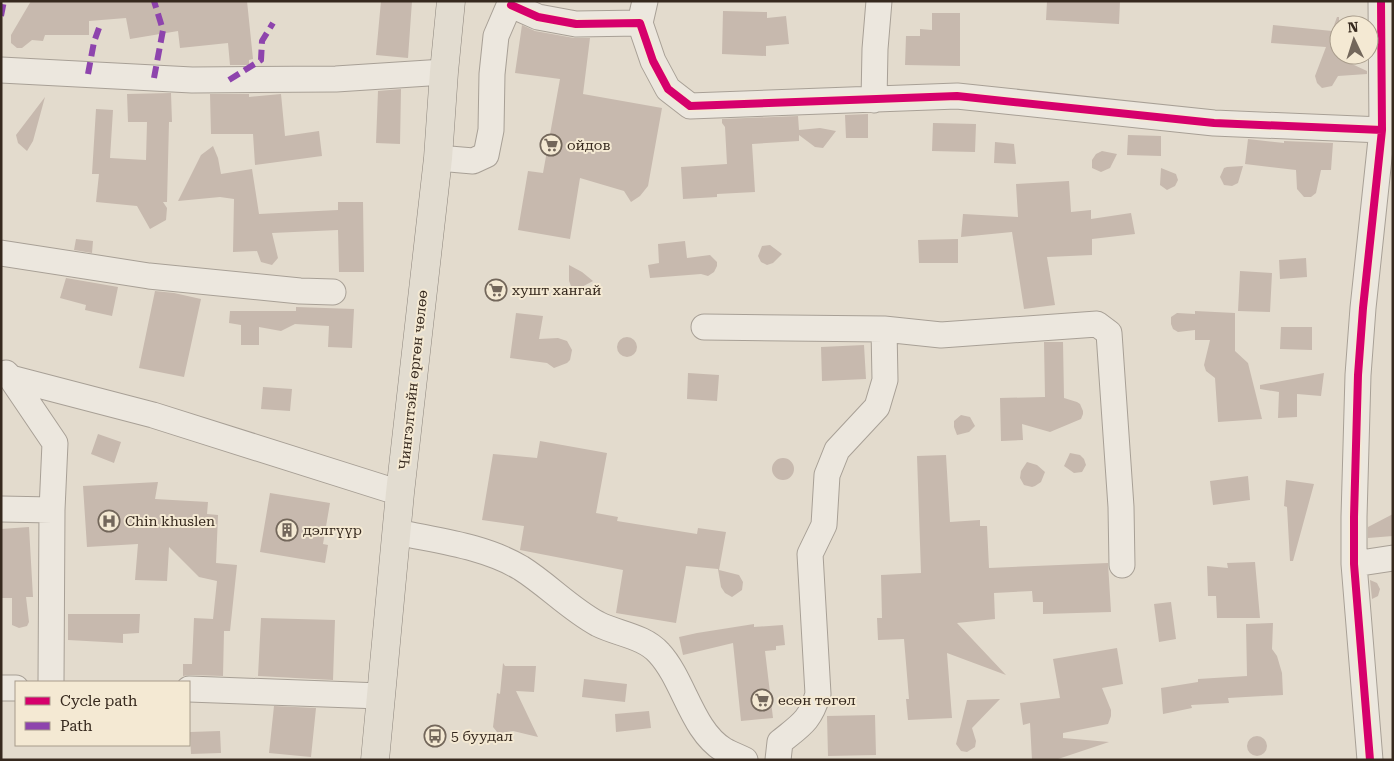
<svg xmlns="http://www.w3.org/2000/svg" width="1394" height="761" viewBox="0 0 1394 761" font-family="'Roboto Serif',serif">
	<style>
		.building { fill: #c7b9ae }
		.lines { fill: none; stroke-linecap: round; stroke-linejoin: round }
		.minor-casing { stroke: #a8a096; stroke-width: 27 }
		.major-casing { stroke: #8e867d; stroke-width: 29 }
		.minor { stroke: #ece7de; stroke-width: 25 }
		.major { stroke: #e2dcd0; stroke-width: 28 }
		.quiet { stroke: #8e44ad; stroke-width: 6; stroke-dasharray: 12 6; stroke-linecap: butt }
		.cycleway-casing { stroke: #f4e9d3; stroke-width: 11 }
		.cycleway { stroke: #d6006c; stroke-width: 8 }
		.labels { text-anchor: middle; stroke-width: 4; stroke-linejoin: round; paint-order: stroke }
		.poi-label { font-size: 14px; fill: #36291e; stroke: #f4e9d3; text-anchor: start }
		.street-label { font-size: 14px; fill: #36291e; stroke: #f4e9d3 }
	</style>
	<rect width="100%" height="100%" fill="#e3dbcd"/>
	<path class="building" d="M31 1H247L253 59 249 60V65H230L228 43 180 48 178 31 130 39 126 18 89 21V35H45L43 41 32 40 22 48H17L11 43V35Z
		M381 1H412L408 58 376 55Z
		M1047 1H1120L1119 24 1046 20Z
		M723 11 767 12V18L786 16 789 44 766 46V56L722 54Z
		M932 13H960V66L905 65 906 36H920V29L932 30Z
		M1337 17H1339V58L1367 71V74L1338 76 1332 86 1322 88 1317 83 1315 76 1326 47 1271 43 1273 25 1332 31Z
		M522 25 535 31 574 38H590L583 94 662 108 648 186 640 196 631 202 624 191 580 178 570 239 518 230 528 171 543 173 560 79 515 73Z
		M401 89 400 144 376 143 378 91Z
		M171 93 172 122H169L167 202H163L167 208 166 220 150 229 137 206 96 202 99 174H92L96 109 113 110 110 158 146 160 147 122H128L127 94Z
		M210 94H249V97L281 94 285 136 319 131 322 156 255 165 253 134H211Z
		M45 97 33 141 27 151 18 143 16 135Z
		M868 114V138H846L845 115Z
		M798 116 799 130 820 128 836 131 823 148 815 147 799 135V141L752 144 755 192 717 194V197L683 199 681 167 727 164 725 127 722 123V119Z
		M933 123 976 124 975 152 932 151Z
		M1128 135 1161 136V156L1127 155Z
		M1248 139 1284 143V141L1333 143 1331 170H1321L1316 193 1311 197H1304L1297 189 1296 170 1245 164Z
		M995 142 1014 144 1016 164 994 163Z
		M213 146 218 158 221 174 252 169 259 214 338 210V202H363L364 272H339L338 230 272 233 278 258 272 265 261 262 257 251 233 252 234 199 220 197 178 201 201 155Z
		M1102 151 1117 154 1110 168 1101 172 1092 168V160L1096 154Z
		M1243 166 1238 183 1232 186 1224 185 1220 177 1224 168 1227 167Z
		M1161 168 1176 174 1178 180 1175 186 1167 190 1160 185Z
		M1069 181 1071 212 1091 210V219L1131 213 1135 234 1092 239V255L1047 257 1055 305 1024 309 1012 232 961 237 963 214 1018 217 1016 184Z
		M76 239 93 241 92 253 74 250Z
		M958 239V263H919L918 240Z
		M685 241 687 258 710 255 717 262V266L714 272 708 276 701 274 650 278 648 265 659 263 658 244Z
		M770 245 782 254 773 263 767 265 761 262 758 256 762 246Z
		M1306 258 1307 277 1280 279 1279 260Z
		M569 265 582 272 593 281 578 289 571 286 569 281Z
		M1240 271 1272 273 1270 312 1238 311Z
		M66 278 118 287 112 316 85 310 86 305 60 298Z
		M155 291 174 293 201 299 184 377 139 368Z
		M296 307 354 309 352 348 328 347 329 326 295 324 281 331 259 327V345H241V325L229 323 230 311H296Z
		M1195 311 1235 313V351L1248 363 1262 419 1218 422 1215 378 1206 371 1204 365 1210 340H1195V330L1178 332 1173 329 1171 324V317L1177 313 1195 314Z
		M516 313 543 316 539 339 558 338 567 341 572 350 570 360 567 363 554 368 547 363 510 358Z
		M1281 327H1312V350L1280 349Z
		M617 347a10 10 0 1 1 20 0a10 10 0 1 1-20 0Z
		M1044 342H1063L1064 398 1077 402 1080 404 1083 411V414L1081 419 1050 432 1022 424 1023 440 1001 441 1000 398 1045 397Z
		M864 345 866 379 822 381 821 347Z
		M688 373 719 375 717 401 687 399Z
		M1324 373 1321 396 1297 394V417L1278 418 1279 392 1260 389V385Z
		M263 387 292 389 290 411 261 409Z
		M961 415 970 417 975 426 969 432 957 435 954 427V421Z
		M98 434 121 442 114 463 91 454Z
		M540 441 607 453 596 513 618 517 617 521 697 534 698 528 726 532 719 570 739 575 743 582 742 590 732 597 725 593 721 587 718 569 686 566 676 623 616 613 623 570 520 550 524 526 482 520 493 454 537 458Z
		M1070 453 1080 455 1084 459 1086 465 1082 472 1074 473 1064 466Z
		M946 455 950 522 980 520V526H987L989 568 1108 563 1111 612 1043 614V602H1033L1032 591 994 593 995 619 957 623 1006 675 947 653 952 718 908 720 906 699H909L904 639 878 640 877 618H882L881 575 921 573 917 456Z
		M772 469a11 11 0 1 1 22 0a11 11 0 1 1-22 0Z
		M1027 462 1037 465 1045 472 1041 482 1035 486 1032 487 1024 485 1020 478 1021 471Z
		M1248 476 1250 500 1213 505 1210 481Z
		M1286 480 1314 484 1293 561H1290L1287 507 1284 506Z
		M158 482 155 499 208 502 207 514 218 515 216 563 237 565 230 631H224L223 676 190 675 183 676V664H192L194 618 213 619 217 581 199 577 169 547 167 581 135 580 138 544 87 547 83 486Z
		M270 493 330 503 323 544 328 545 325 563 260 552Z
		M1393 514V536L1368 538V527Z
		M29 527 33 597H26L29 622 27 626 19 628 12 625V598H1V529Z
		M1255 562 1260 618H1217L1216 596H1208L1207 566 1228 568 1227 563Z
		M1370 580 1377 583 1380 589 1378 596 1372 599Z
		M1171 602 1176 639 1159 642 1154 604Z
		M68 614H140L139 633 123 634V643L68 640Z
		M261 618 335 620 333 680 258 676Z
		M1273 623 1272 649 1277 656 1282 673 1283 695 1228 698 1229 703 1191 705 1192 708 1163 714 1161 688 1198 682V679L1247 676 1246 624Z
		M754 624V627L783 625 785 645 776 646V650L765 651 773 718 741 721 733 643 683 655 679 637 697 633Z
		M1117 648 1123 684 1102 688 1111 710V716L1108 724 1063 733V738L1109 742 1055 760H1032L1030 723 1023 725 1020 703 1060 698 1053 659Z
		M503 663 505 666H536L534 692 516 691 538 737 513 731 500 733 497 732 493 727 497 693 500 694Z
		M584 679 627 684 625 702 582 697Z
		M1000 699 972 728 976 741 975 747 967 752 961 751 956 744 967 700Z
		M274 706 316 708 311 757 269 753Z
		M649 711 651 728 616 732 615 714Z
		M875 715 876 755 828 756 827 716Z
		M220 731 221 753 191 754 190 732Z
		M1247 746a10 10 0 1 1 20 0a10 10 0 1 1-20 0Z"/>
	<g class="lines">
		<g class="minor-casing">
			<path id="minor" d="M511 5 538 17 576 24 640 23 653 61 668 89 690 106 957 96 1214 123 1382 130
				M640 23 645 1
				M1 70 192 80 336 79 444 72
				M874 100 875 49 879 1
				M438 158 473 161 486 155 491 130 492 74 496 36 511 1
				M1 253 149 276 300 291 333 292
				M704 327 884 329 941 335 1097 324 1109 333 1121 507 1122 565
				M6 373 11 378 55 443 52 510 51 682
				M11 378 153 415 400 493
				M1 509 52 510
				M397 532C438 541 484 546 521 568 548 585 570 609 598 624 618 634 644 636 659 653 684 680 692 731 724 750 731 754 739 757 745 760
				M1354 564 1393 558
				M1 688H16
				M189 689 381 696
				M778 760 780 742C801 725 810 721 818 694L810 554 824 525 827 475 837 450 877 407 885 380 884 329
				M1370 760 1354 564V517L1358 375 1363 308 1382 130 1381 1"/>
		</g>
		<g class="major-casing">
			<path id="major" d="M375 760 400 493 438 158 444 72 451 1"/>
		</g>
		<use href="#minor" class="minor"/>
		<use href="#major" class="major"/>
		<path class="quiet" d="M1 16 4 1
			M88 74 94 42 99 28
			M154 78 163 30 154 1
			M229 80 261 60 262 41 273 23"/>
		<g class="cycleway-casing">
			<path id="cycleway" d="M511 5 538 17 576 24 640 23 653 61 668 89 690 106 957 96 1214 123 1382 130
				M1370 760 1354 564V517L1358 375 1363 308 1382 130 1381 1"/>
		</g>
		<use href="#cycleway" class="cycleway"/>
	</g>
	<defs>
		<g id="supermarket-ring" transform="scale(1.125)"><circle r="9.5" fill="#f4e9d3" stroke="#73675b" stroke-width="1.5"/><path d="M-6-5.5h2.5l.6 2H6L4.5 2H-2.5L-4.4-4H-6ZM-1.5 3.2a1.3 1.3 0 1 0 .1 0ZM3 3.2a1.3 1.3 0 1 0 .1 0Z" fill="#73675b"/></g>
		<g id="hospital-ring" transform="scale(1.125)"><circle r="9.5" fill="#f4e9d3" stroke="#73675b" stroke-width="1.5"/><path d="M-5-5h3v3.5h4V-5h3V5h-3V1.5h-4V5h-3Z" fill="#73675b"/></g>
		<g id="building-ring" transform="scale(1.125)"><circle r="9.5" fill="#f4e9d3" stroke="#73675b" stroke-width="1.5"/><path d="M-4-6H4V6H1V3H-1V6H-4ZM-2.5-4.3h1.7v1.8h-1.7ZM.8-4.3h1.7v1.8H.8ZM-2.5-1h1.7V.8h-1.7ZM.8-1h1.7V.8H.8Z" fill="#73675b"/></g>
		<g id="bus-ring" transform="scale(1.125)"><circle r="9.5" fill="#f4e9d3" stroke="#73675b" stroke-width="1.5"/><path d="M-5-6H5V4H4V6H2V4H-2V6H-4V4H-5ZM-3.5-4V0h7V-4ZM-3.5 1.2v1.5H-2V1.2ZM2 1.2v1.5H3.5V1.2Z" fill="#73675b"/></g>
	</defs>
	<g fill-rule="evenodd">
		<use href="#supermarket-ring" x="551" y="145"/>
		<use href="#supermarket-ring" x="496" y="290"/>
		<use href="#hospital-ring" x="109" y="521"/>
		<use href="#building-ring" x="287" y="530"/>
		<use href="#supermarket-ring" x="762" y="700"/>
		<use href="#bus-ring" x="435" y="736"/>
	</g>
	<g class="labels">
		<g class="poi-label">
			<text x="567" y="150">ойдов</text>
			<text x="512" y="295">хушт хангай</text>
			<text x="125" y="526">Chin khuslen</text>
			<text x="303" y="535">дэлгүүр</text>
			<text x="778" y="705">есөн төгөл</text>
			<text x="451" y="741">5 буудал</text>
		</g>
		<g class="street-label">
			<text transform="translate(413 380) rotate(-84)" y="5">Чингэлтэйн өргөн чөлөө</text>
		</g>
	</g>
	<rect width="1394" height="761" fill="none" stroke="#36291e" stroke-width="5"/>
	<rect x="15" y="681" width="175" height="65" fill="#f4e9d3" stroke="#a89c8b"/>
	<rect x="25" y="697" width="25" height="8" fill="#d6006c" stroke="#a89c8b"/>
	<text x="60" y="706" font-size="15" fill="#36291e">Cycle path</text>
	<rect x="25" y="722" width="25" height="8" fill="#8e44ad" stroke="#a89c8b"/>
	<text x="60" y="731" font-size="15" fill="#36291e">Path</text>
	<g transform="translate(1354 40) rotate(356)"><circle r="24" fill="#f4e9d3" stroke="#a89c8b"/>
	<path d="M0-4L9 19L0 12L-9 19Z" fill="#73675b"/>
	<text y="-8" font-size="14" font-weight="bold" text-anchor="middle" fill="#36291e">N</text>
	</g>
</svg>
